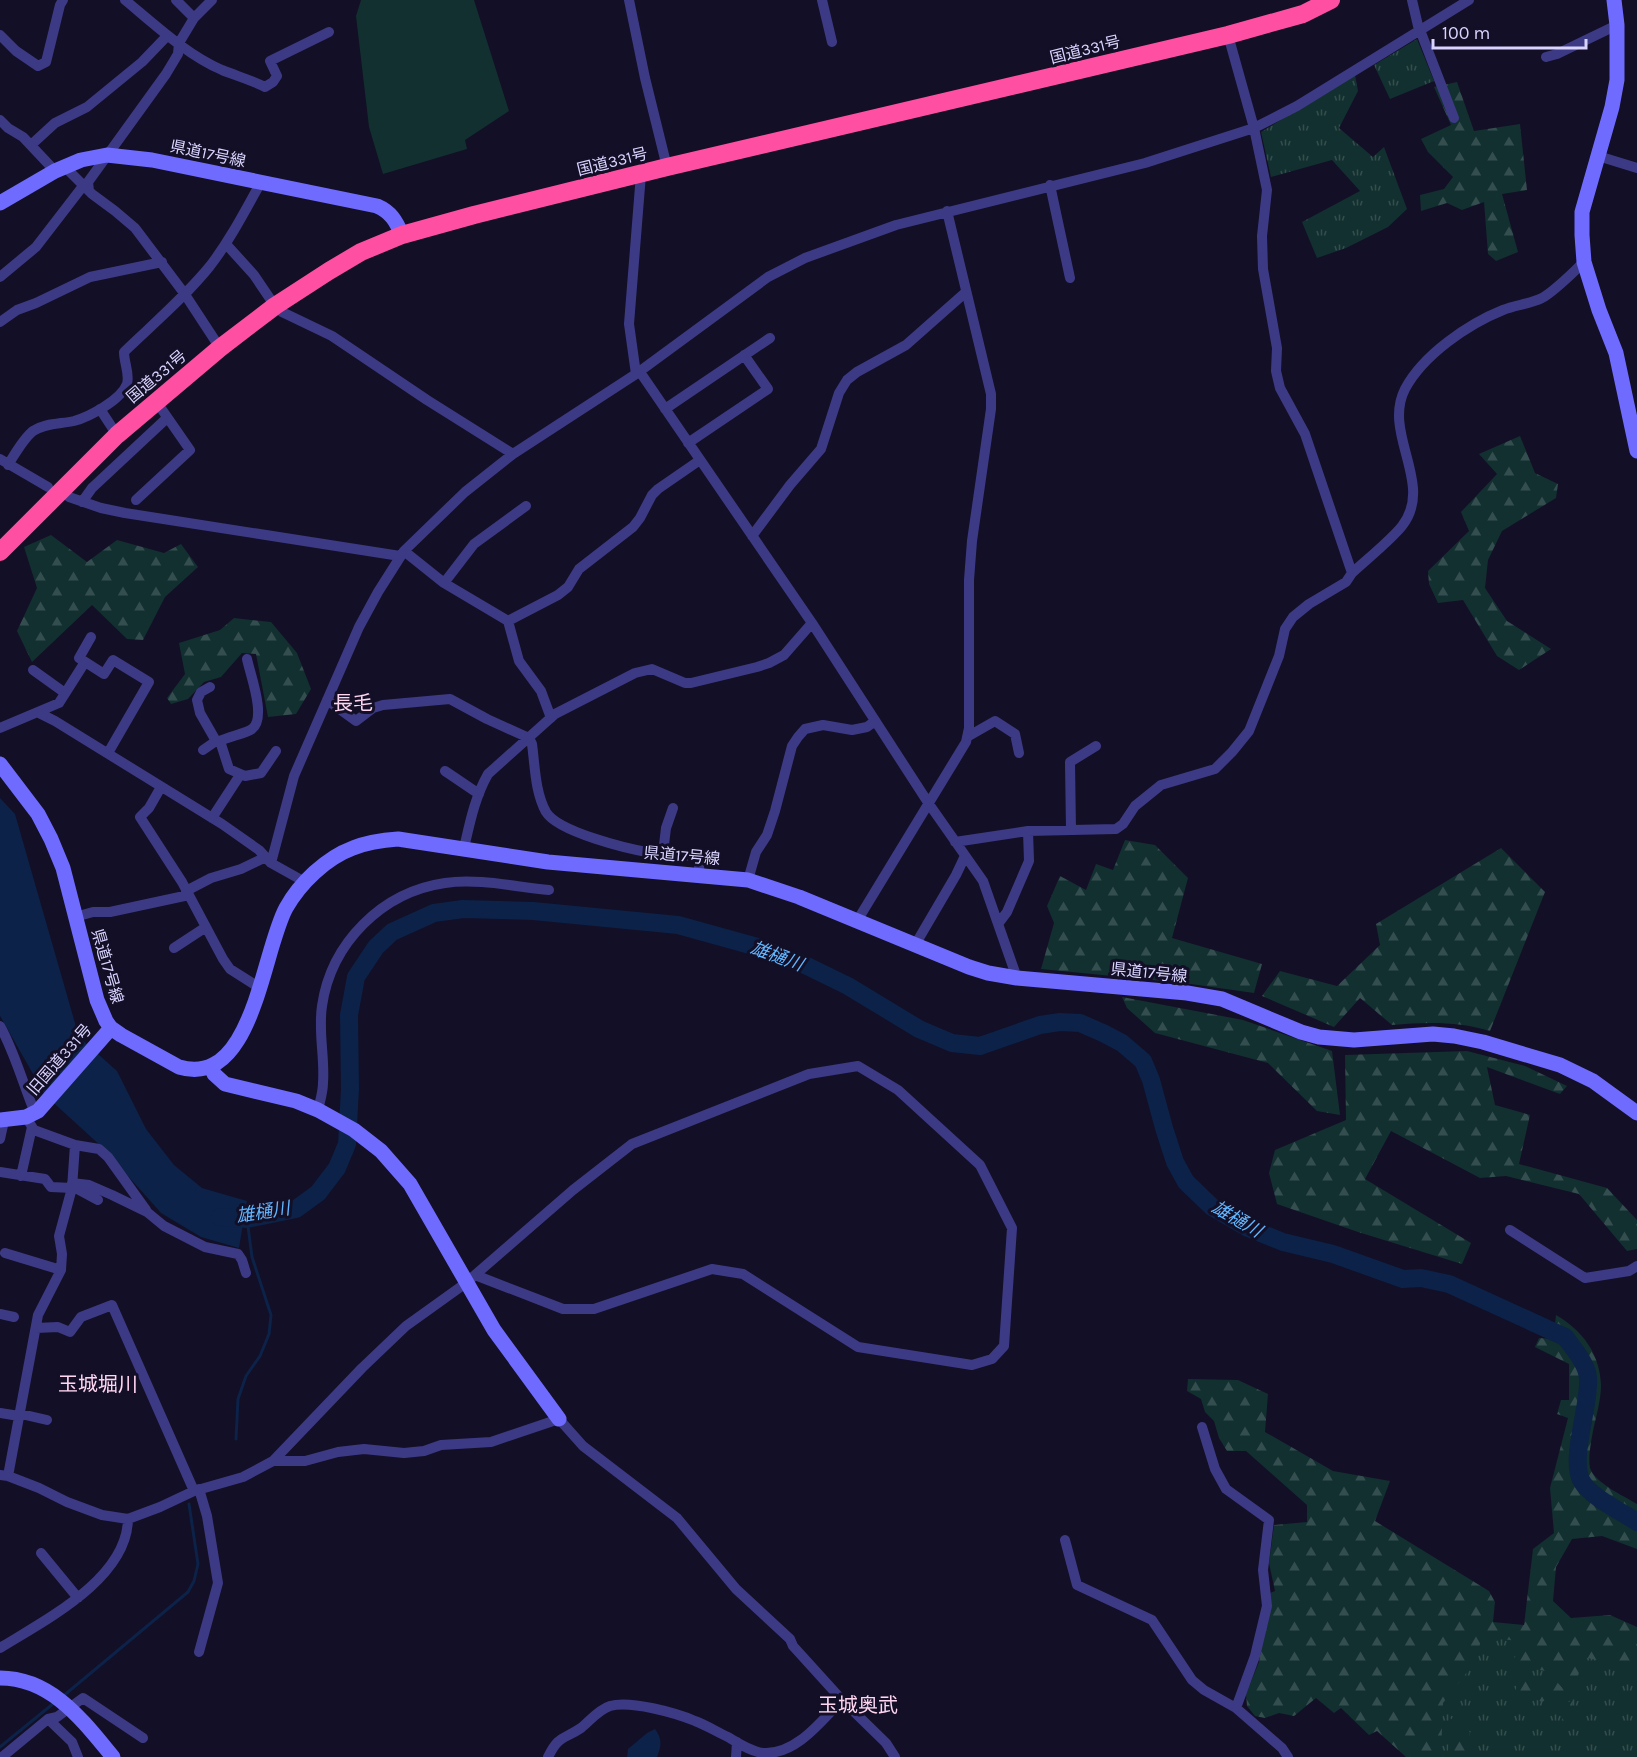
<svg xmlns="http://www.w3.org/2000/svg" width="1637" height="1757" viewBox="0 0 1637 1757" font-family="Karla,'Noto Sans JP',sans-serif">
	<style>
		.grass { fill: url(#grass-tufts) }
		.forest { fill: url(#forest-firs) }
		.pitch { fill: #12302f }
		.water { fill: #0c2248 }
		.lines { fill: none; stroke-linecap: round; stroke-linejoin: round }
		.stream { stroke: #0c2248; stroke-width: 3 }
		.river { stroke: #0c2248; stroke-width: 18 }
		.street { stroke: #3d3a85; stroke-width: 10 }
		.secondary { stroke: #6f6bff; stroke-width: 15 }
		.highway { stroke: #ff4fa3; stroke-width: 18 }
		.labels { text-anchor: middle; stroke-width: 6; stroke-linejoin: round; paint-order: stroke }
		.street-label { font-size: 16px; fill: #d9d4ff; stroke: #130f26 }
		.water-label { font-size: 18px; font-style: italic; fill: #62b6ff; stroke: #130f26 }
		.quarter-label { font-size: 20px; fill: #ffd6f0; stroke: #130f26 }
	</style>
	<defs>
		<pattern id="grass-tufts" width="24" height="20" patternUnits="userSpaceOnUse" patternTransform="scale(1.5)"><rect width="24" height="20" fill="#12302f"/><path d="M3 7l-1-3M5 7V3M7 7l1-3M15 17l-1-3M17 17v-4M19 17l1-3" fill="none" stroke="#344d4e"/></pattern>
		<pattern id="forest-firs" width="22" height="20" patternUnits="userSpaceOnUse" patternTransform="scale(1.5)"><rect width="22" height="20" fill="#12302f"/><path d="M5 1l3.5 6h-7zM16 11l3.5 6h-7z" fill="#344d4e"/></pattern>
	</defs>
	<rect width="100%" height="100%" fill="#130f26"/>
	<path class="grass" d="M1417 39 1434 81 1390 99 1374 65Z
		M1355 75 1358 91 1339 128 1373 157 1384 147 1407 209 1388 227 1346 248 1317 258 1302 222 1360 191 1332 160 1271 177 1261 132Z
		M1487 1622 1550 1636 1637 1635V1757H1443L1438 1753V1706Z"/>
	<path class="forest" d="M1457 82 1474 131 1520 124 1527 190 1502 194 1518 252 1496 261 1488 254 1484 202 1462 210 1447 203 1421 211 1420 195 1444 189 1453 177 1428 152 1421 139 1451 125 1434 87Z
		M1520 436 1535 473 1558 484 1556 498 1502 531 1488 560 1485 588 1507 621 1551 649 1519 670 1497 656 1463 600 1438 603 1429 584 1428 571 1469 531 1461 512 1497 474 1479 454Z
		M51 535 87 562 117 540 164 553 181 544 198 567 165 597 143 640 127 639 92 605 32 662 17 631 37 588 24 547Z
		M234 618 271 622 297 653 311 689 296 714 268 717 256 654 242 653 221 677 204 682 188 699 171 704 167 698 185 674 179 643 220 630Z
		M1125 840 1155 845 1188 878 1172 938 1262 964 1254 993 1184 983 1041 969 1054 923 1047 906 1060 876 1086 890 1096 864 1113 870Z
		M1501 848 1545 892 1490 1031C1457 1021 1426 1022 1392 1025L1360 998 1334 1027 1262 996 1280 971 1337 986 1380 945 1376 924Z
		M1122 997 1243 1020 1332 1051 1340 1115 1317 1111 1268 1063 1155 1033 1127 1008Z
		M1467 1051 1525 1066 1567 1086 1560 1094 1487 1067 1495 1105 1530 1115 1519 1164 1607 1188 1637 1220V1249L1627 1251 1579 1194 1506 1176 1480 1178 1391 1131 1365 1179 1471 1243 1462 1264 1358 1232 1277 1204 1269 1173 1275 1150 1346 1120 1345 1055Z
		M1556 1315C1583 1331 1600 1354 1601 1385 1601 1400 1596 1417 1593 1431 1591 1442 1588 1457 1590 1468 1595 1483 1624 1496 1637 1504V1549L1602 1536 1572 1539 1556 1567 1553 1601 1571 1618 1610 1615 1637 1627V1669L1583 1657 1577 1680 1552 1672 1514 1666 1517 1641 1481 1636 1478 1658 1443 1703 1441 1753 1445 1757H1406L1377 1731 1369 1735 1341 1708 1334 1713 1316 1698 1294 1716 1279 1713 1265 1718 1255 1716 1247 1706 1246 1694 1259 1662 1270 1593 1275 1591 1269 1563 1274 1525 1307 1522V1505L1246 1451H1227L1219 1438 1214 1421 1205 1412 1201 1399 1187 1391 1188 1379 1238 1380 1268 1394 1265 1432 1333 1471 1390 1481 1375 1521 1489 1591 1495 1602 1493 1622 1524 1625 1533 1549 1554 1533 1550 1488 1568 1418 1557 1414 1561 1400H1569V1364L1535 1347 1539 1338 1555 1339 1582 1356 1580 1344 1555 1324Z
		M1522 1674 1556 1681 1569 1695 1550 1697 1542 1702 1515 1691Z
		M1573 1701C1572 1716 1567 1728 1556 1736L1565 1712 1551 1705Z
		M1450 1718 1470 1732 1466 1757H1455L1448 1751Z"/>
	<path class="pitch" d="M361 0H474L509 111 465 140 467 149 383 174 369 127 356 16Z"/>
	<path class="water" d="M0 798 15 814 79 1037 117 1071 146 1129 174 1165 202 1188 247 1201 239 1248 201 1237 161 1213 103 1148 45 1095 0 1016Z
		M655 1729C663 1740 661 1746 657 1757H627L628 1749 647 1733Z"/>
	<g class="lines">
		<path class="stream" d="M236 1439 238 1399 246 1376 260 1356 269 1334 271 1315 252 1257 247 1219
			M62 1697 188 1592 194 1581 198 1564 189 1504
			M0 1747 54 1703"/>
		<path class="river" d="M220 1217 247 1219 296 1209 318 1193 337 1168 347 1144 350 1089 349 1015 356 977 376 947 392 932 434 913 463 909 533 911 678 925 761 948 805 965 848 986 919 1029 952 1043 980 1046 1040 1025 1060 1022 1080 1023 1103 1033 1122 1043 1143 1061 1151 1080 1164 1128 1175 1162 1186 1182 1212 1207 1248 1228 1283 1242 1333 1254 1403 1279 1421 1278 1449 1284 1565 1337C1574 1349 1587 1364 1588 1378 1590 1406 1570 1456 1581 1480 1589 1496 1622 1512 1637 1522"/>
		<path class="street" d="M125 0C154 24 187 55 222 70 237 76 251 80 265 87L273 82 277 76 270 61 329 32
			M176 0 194 18
			M629 0 645 78 667 167
			M822 0 832 42
			M1412 0 1419 30
			M1420 30 1454 118
			M0 35 16 51 38 66 46 62 60 5 63 0
			M1228 35 1254 128 1267 190 1262 236 1263 269 1277 348 1276 371 1280 388 1305 434 1352 573
			M1546 57 1557 54 1617 25
			M0 120 8 128 23 137 55 171
			M31 145 55 123 87 107 142 62 167 36
			M1598 156 1637 168
			M65 167 92 194 115 211 135 228 184 293 220 348
			M1050 185 1070 278
			M89 191 88 182 166 74 178 54 179 43 194 18 212 0
			M226 244 254 275 275 306 282 312 332 336 427 400 513 454
			M0 277 36 247 83 186
			M0 322 17 310 36 303 90 277 162 262
			M640 372 812 623 929 804 983 881 1017 978
			M636 374 629 324 641 174
			M100 409 117 435
			M665 409 770 338
			M688 443 768 389 744 355
			M0 459 48 487
			M8 465C15 454 23 439 33 431 45 423 61 424 74 421 89 417 121 400 127 384 130 374 124 363 124 352 153 324 185 297 210 266 230 240 245 211 261 182
			M69 497 101 508 125 513 400 556
			M136 500 190 450 156 401
			M82 502 92 488 167 418
			M752 536 790 485 821 449 839 393 847 380 857 372 906 345 966 292
			M404 551 444 583 508 621 519 661 541 691 551 718
			M444 583 474 544 526 506
			M508 621 558 595 568 587 579 569 633 527 640 518 652 495 658 489 700 460
			M91 637 79 658 104 674 113 660 149 682 108 753
			M33 670 65 693
			M210 687 201 692 197 700 200 713 216 741H220L229 769 245 776 261 773 276 751
			M327 700 356 721 373 708 383 705 450 699 487 719 529 738 532 744C535 766 535 792 546 812 558 832 628 849 652 853 667 855 683 853 698 858L700 874
			M39 713 55 721 222 824 259 850 271 863 305 882
			M0 728 59 703 85 662
			M967 737 995 721 1015 734 1019 753
			M220 741C227 737 247 733 252 729 267 718 250 674 247 659
			M203 750 216 741
			M445 771 479 794
			M161 787 149 808 140 817 182 882 223 959 230 969 260 988
			M212 818 240 775
			M1071 830 1070 762 1096 746
			M955 842 1028 831 1116 829 1123 824 1135 806 1161 785 1215 769 1232 752 1249 731 1279 656 1285 629 1293 617 1309 604 1346 582 1352 573C1366 560 1391 540 1402 526 1435 484 1382 434 1405 389 1423 355 1468 324 1503 310 1515 305 1530 304 1542 298 1556 290 1572 273 1584 262
			M464 848C470 822 475 797 488 774L555 714 635 673 652 669 685 683H691L757 667 769 663 784 655 812 623
			M663 853 666 828 673 808
			M271 863 294 776 359 627 378 592 404 551 465 492 513 454 636 374 768 277 805 258 896 225 1145 163 1254 128 1297 106 1469 0
			M748 880 756 852 767 835 775 811 792 746 798 737 805 729 823 725 852 730 867 727 875 721
			M186 891 211 878 241 869 266 857
			M75 917 93 912H110L189 895
			M857 921 966 742 969 728V580L972 541 991 409V394L947 211
			M998 924 1007 912 1029 861 1028 831
			M915 945 956 875 965 856
			M174 948 206 927
			M0 1026C15 1053 23 1084 35 1113
			M318 1110C320 1101 323 1092 323 1083 325 1058 318 1031 322 1006 331 943 382 892 445 883 478 878 516 887 549 890
			M0 1139 4 1121
			M75 1145 99 1149 108 1157 146 1210
			M0 1172 45 1179 51 1187 72 1188
			M21 1176 32 1127
			M72 1183 89 1185 112 1195 147 1212 164 1226 205 1247 238 1254 242 1260 246 1273
			M72 1186 98 1200
			M1510 1230 1585 1278 1629 1271 1637 1266
			M5 1253 61 1270
			M0 1314 14 1317
			M36 1328 58 1327 70 1332 81 1317 112 1305 194 1491
			M0 1413 19 1416
			M21 1414 47 1420
			M1202 1427 1215 1469 1226 1489 1269 1520 1263 1570 1267 1606 1255 1656 1236 1708
			M273 1461H305L338 1452 364 1449 404 1453 424 1451 441 1445 491 1442 559 1419 583 1446 677 1518 736 1589 790 1639 793 1646 842 1700 886 1743 895 1757
			M0 1475 8 1476 39 1488 67 1502 102 1515 128 1519 160 1507 194 1491 243 1477 273 1461 362 1368 406 1326 466 1283 475 1275 573 1190 632 1144 809 1074 858 1066 898 1090 980 1165 1012 1228 1004 1346 992 1359 972 1365 858 1347 743 1274 712 1269 594 1309H563L475 1275
			M8 1476 38 1315 61 1270 62 1254 59 1236 72 1188 75 1145 34 1130 26 1117
			M199 1489 207 1516 218 1583 199 1652
			M1065 1540 1077 1585 1152 1620 1192 1680 1204 1690 1236 1708 1282 1748 1288 1757
			M41 1553 78 1598
			M0 1648C45 1620 127 1579 128 1519
			M48 1719 72 1742 78 1757
			M2 1757 48 1719 57 1717 83 1698 143 1738
			M548 1757C559 1735 563 1740 581 1728 591 1720 598 1710 610 1706 630 1700 676 1713 695 1721 706 1725 717 1732 728 1737 738 1743 753 1753 765 1753 797 1754 822 1720 842 1700
			M736 1757 737 1742"/>
		<path class="secondary" d="M1614 0 1617 25V80L1612 107 1582 212V235L1584 262 1599 310 1616 353 1637 451
			M0 203 55 171 81 160 107 155 152 160 377 206C391 212 396 221 402 235
			M0 764 38 814 51 839 63 868 97 1000 106 1021 111 1028 121 1035 179 1067C253 1089 262 952 286 908 300 883 326 858 353 848 368 842 383 840 398 839L548 862 748 880 799 897 969 967 988 973 1017 978 1187 993 1222 999 1301 1032 1319 1037 1354 1040 1433 1034 1454 1036 1483 1042 1560 1065 1593 1081 1637 1113
			M212 1066 214 1074 225 1084 296 1101 318 1110 354 1130 381 1151 410 1184 494 1330 559 1419
			M0 1120 26 1117 38 1111 111 1028
			M0 1678C52 1678 83 1721 113 1757"/>
		<path class="highway" d="M0 552 117 435 220 348 275 306 329 271 361 252 402 235 474 215 667 167 1228 35 1303 14 1331 0"/>
	</g>
	<g class="labels">
		<g class="street-label">
			<text transform="translate(1085 49) rotate(-14)" y="6">国道331号</text>
			<text transform="translate(208 153) rotate(12)" y="6">県道17号線</text>
			<text transform="translate(612 161) rotate(-14)" y="6">国道331号</text>
			<text transform="translate(156 376) rotate(-40)" y="6">国道331号</text>
			<text transform="translate(682 855) rotate(5)" y="6">県道17号線</text>
			<text transform="translate(108 966) rotate(74)" y="6">県道17号線</text>
			<text transform="translate(1149 972) rotate(6)" y="6">県道17号線</text>
			<text transform="translate(59 1059) rotate(-49)" y="6">旧国道331号</text>
		</g>
		<g class="water-label">
			<text transform="translate(777 956) rotate(20)" y="6">雄樋川</text>
			<text transform="translate(263 1212) rotate(-9)" y="6">雄樋川</text>
			<text transform="translate(1237 1219) rotate(30)" y="6">雄樋川</text>
		</g>
		<g class="quarter-label">
			<text x="353" y="710">長毛</text>
			<text x="98" y="1391">玉城堀川</text>
			<text x="858" y="1712">玉城奥武</text>
		</g>
	</g>
	<path d="M1433 39v9h153v-9" fill="none" stroke="#d9d4ff" stroke-width="3"/>
	<text x="1442" y="39" font-size="18" fill="#d9d4ff" stroke="#130f26" stroke-width="4.5" paint-order="stroke">100 m</text>
</svg>
